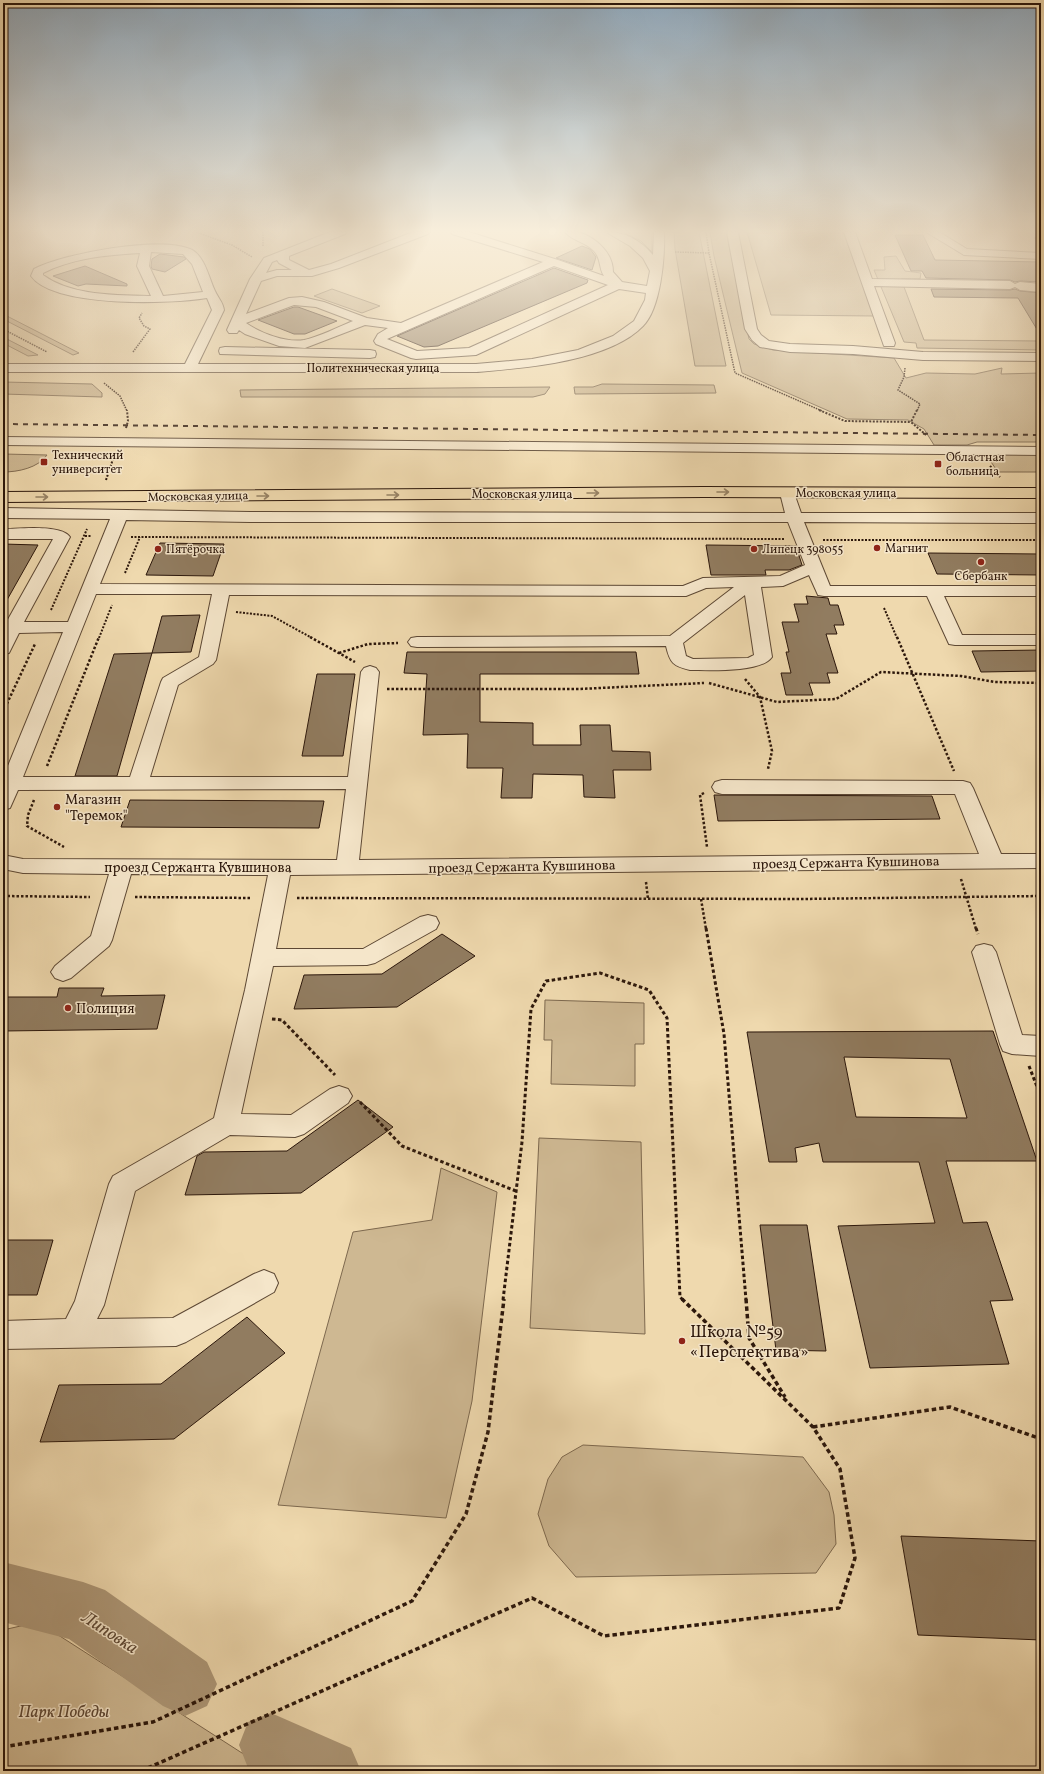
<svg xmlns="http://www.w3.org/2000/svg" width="1044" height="1774" viewBox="0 0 1044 1774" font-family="Vollkorn,serif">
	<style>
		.green { fill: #ceb892; stroke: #7d684e }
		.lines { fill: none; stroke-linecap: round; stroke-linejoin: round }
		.river { fill: #ad9777; fill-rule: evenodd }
		.building { fill: #917c60; stroke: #2c170b; fill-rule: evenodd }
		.minor-casing { stroke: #5d4834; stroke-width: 2 }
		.major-casing { stroke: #2c170b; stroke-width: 2 }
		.path-far4 { stroke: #2c170b; stroke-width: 1.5; stroke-dasharray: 1.5 1; stroke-linecap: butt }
		.path-far3 { stroke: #2c170b; stroke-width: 2; stroke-dasharray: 2 1.5; stroke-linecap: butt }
		.path-far2 { stroke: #2c170b; stroke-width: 2.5; stroke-dasharray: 2.5 2; stroke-linecap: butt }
		.path-far1 { stroke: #2c170b; stroke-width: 3; stroke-dasharray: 3.5 2.5; stroke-linecap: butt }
		.path { stroke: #2c170b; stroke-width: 3.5; stroke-dasharray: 4.5 3; stroke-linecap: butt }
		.minor { fill: #f5e6ca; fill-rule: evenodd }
		.major { fill: #efd9ae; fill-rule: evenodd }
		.rail { stroke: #2c170b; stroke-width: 2; stroke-dasharray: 5 5; stroke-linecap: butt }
		.oneway { stroke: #978265 }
		.poi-dot { fill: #8f2418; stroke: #f5e6ca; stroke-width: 1.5 }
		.labels { text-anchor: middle; stroke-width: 3; stroke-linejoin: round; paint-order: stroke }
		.far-street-label { font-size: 12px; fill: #2c170b; stroke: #f5e6ca }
		.far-poi-label { font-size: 12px; fill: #2c170b; stroke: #f5e6ca; text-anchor: start }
		.poi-label { font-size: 14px; fill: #2c170b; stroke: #f5e6ca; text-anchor: start }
		.street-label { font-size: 14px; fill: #2c170b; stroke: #f5e6ca }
		.near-poi-label { font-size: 17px; fill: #2c170b; stroke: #f5e6ca; text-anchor: start }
		.near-park-label { font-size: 17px; font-style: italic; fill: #5d4734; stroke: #f5e6ca }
		.near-water-label { font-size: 18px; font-style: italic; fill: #604a36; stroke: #f5e6ca }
	</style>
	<rect width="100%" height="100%" fill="#efd9ae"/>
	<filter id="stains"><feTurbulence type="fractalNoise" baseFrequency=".005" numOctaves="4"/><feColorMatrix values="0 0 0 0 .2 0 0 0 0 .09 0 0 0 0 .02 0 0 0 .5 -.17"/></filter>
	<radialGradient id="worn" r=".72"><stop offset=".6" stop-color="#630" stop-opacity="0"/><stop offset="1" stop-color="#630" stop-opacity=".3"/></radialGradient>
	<path class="green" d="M622 232H652V252L641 241Z
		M674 232H699L726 366H695L675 249Z
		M710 232H726L749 339 754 344 773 350 894 358 906 378 926 373 975 374 1002 368 1001 374 1041 373V442H977L967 445H934L924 429 908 420 847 419 742 373 714 256Z
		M747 232H843L875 316 771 315Z
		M896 256 905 271 921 273 920 279H901L924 340 1041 341V350L917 348 916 343 904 342 874 270H885L884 257Z
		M332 289 380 306 362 313 314 296Z
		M3 314 79 353 73 355 3 319Z
		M3 337 38 355 28 356 3 343Z
		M3 382 92 384 102 393V397L3 394Z
		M602 384 714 385 716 393 575 394 574 387H593Z
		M550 387 545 394 533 397H241L240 390Z
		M3 454 47 455C38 468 18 472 3 472Z
		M989 454H1041V472H998L989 459Z
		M545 1000 644 1003V1044H635V1086L551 1084 552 1040H544Z
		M539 1138 641 1142 645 1334 530 1328Z
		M441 1168 497 1192 472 1401 446 1518 278 1505 353 1232 432 1220Z
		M583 1445 803 1457 829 1492 834 1515 836 1544 816 1573 576 1577 549 1546 538 1514 548 1479 562 1457Z
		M38 1622 270 1771H3V1630Z"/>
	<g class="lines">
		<path class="river" d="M3 1562 83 1582 105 1590 207 1662 217 1684 207 1706 185 1716 163 1706 69 1639 3 1622Z
			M271 1713 351 1748 361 1771H255L248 1768 239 1745 248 1722Z"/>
	</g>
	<path class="building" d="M895 235H923L935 260 1041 262V282L1020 281 1015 282 1010 280 926 278 922 271H911Z
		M582 246 590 249 596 257 592 270 556 258Z
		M160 254 184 257 186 259 165 272 152 269 151 266 152 259Z
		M85 266 127 284V286L86 284 78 286 53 276Z
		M554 268 588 280 587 283 438 346 424 347 397 336Z
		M931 289 1010 290 1015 289 1020 291 1041 293V336L1018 298 934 297Z
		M294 307H298L337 321 305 334H294L258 320Z
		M160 543 224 544 213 576 146 575Z
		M3 544 38 545 3 607Z
		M706 545 796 546 802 565 789 570H765L766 575H711Z
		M928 553 1041 554V575L937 574Z
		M806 596 828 598 830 605H838L844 625H834L837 634H826L838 673H827L830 683H809L813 695H786L781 673H791L786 652H789L782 622H799L794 604H808Z
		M200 615 191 652 152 653 162 616Z
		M1041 650V671L981 672 972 651Z
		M407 652H636L639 674H480V722L533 723V745H581L580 725H610L612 751 650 752 651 770H613L615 798 584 797 583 775 533 774 532 798H501L503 768H467L468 734 423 735 427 674 404 673Z
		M152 653 117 776H75L114 654Z
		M317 674H355L343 756H302Z
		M714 795 932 796 940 819 718 821Z
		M130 800 324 801 319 828 121 827Z
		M442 934 475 956 397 1007 294 1009 304 975 382 974Z
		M59 988H104L101 996 165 995 157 1029 3 1031V997H57Z
		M993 1031 1037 1161H946L963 1223 987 1222 1013 1300 990 1301 1009 1364 870 1368 838 1226 935 1223 919 1162H823L819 1143 795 1148 797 1162H769L747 1032ZM844 1057 950 1059 967 1118 856 1117Z
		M358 1100 393 1127 301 1193 185 1195 197 1156 204 1152 287 1151Z
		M760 1225H807L826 1351 776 1350Z
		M3 1240H53L37 1295H3Z
		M247 1317 285 1353 174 1439 40 1442 59 1385 161 1384Z
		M901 1536 1041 1541V1640L918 1635Z"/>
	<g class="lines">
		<g class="minor-casing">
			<path id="minor" d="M330 232H346L345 234 289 256V260L309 270 331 264 413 232H429L428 234 339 268 312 276H277L261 281 246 314 289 298 302 297 324 302 367 318 401 323 543 262 452 234 451 232H469L558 260 604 276C599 269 601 258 594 251 586 242 572 241 565 232 570 232 576 231 581 233 597 239 613 253 613 272L622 282 647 286 650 271 643 258 630 246 606 232C626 232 640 240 653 255L654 232H664C665 256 661 308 643 326 608 362 524 368 476 372H3V364H185L212 310 207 298C171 304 54 308 31 276L34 269C65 253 159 236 190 249 205 255 209 279 215 291 218 298 223 302 224 310L198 364H476L532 359 578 350 613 336 634 321 645 300 646 293 619 289 476 355 416 359 411 358 376 344 374 341 378 334 388 328 365 325 305 348 279 346 245 334 239 330 237 333H229L227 330 250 279 264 258ZM151 252 183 254 192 264 203 292 163 296 149 266ZM140 253 137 266 151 296C116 295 72 296 43 275V273C73 258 107 255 140 253ZM277 260 279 263 292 270H277L266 273 272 262ZM554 266 608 285 469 348 417 351 387 339ZM294 305 316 307 353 321C338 327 319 337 304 340 286 343 260 333 246 323Z
				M727 232H738L757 329 761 335 769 341 790 344 853 346 923 352 1041 353V361L923 360 853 354 790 352 760 347 752 340 745 329Z
				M844 232H855L872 279 1010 281 1015 284 1020 282 1041 284V292L1020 290 1015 287 1010 289 874 286 895 343 894 346H884Z
				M926 232H939L967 249 1041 253V259L964 255Z
				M225 347 370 350 375 351 376 354 375 357 370 358 220 354 219 351 220 348Z
				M3 437 1041 447V455L3 445Z
				M788 488 793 490 801 513H1041V523L804 522 830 586H1041V596H944L962 635H1041V645H955L949 644 927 596H824L818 595 809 575 783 586 761 587 772 657C761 673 709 670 690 670 673 666 670 663 666 646L417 647 411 646 408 642 411 638 417 637 670 636 734 587 706 588 686 596 229 595 216 660 213 664 178 685 150 777H348L361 672 364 668 370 666 376 668 379 672 359 860 979 854 955 794H722L715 792 712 787 715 782 722 780 963 781 970 783 973 788 1001 854H1041V868L290 875 276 949H363L420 917 428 915 436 917 439 923 436 929 375 963 367 965 273 966 241 1114 291 1115 330 1089 339 1086 348 1089 352 1096 348 1103 304 1134 295 1137 230 1135 135 1191 104 1305 97 1319 173 1318 254 1274 264 1270 274 1274 278 1283 274 1292 186 1342 176 1346 3 1349V1321L66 1319 75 1301 109 1184 113 1176 214 1118 245 990 268 875 131 874 112 940 109 946 71 978 63 981 55 978 51 972 55 966 91 936 109 874 23 873 3 869V855L23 859 337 860 346 789 18 790 10 808 3 810V778L63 632 19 633 9 653 3 654V623H6L53 539H3V529C18 529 61 524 70 537L24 622H68L110 519 3 518V508L250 512 785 513 780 493 783 490ZM126 520 250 522H788L805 565 780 576 703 578 683 586 100 584ZM96 594H212L199 657 163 678 161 682 130 777H23ZM745 595 754 655 748 658 693 659 686 656 683 643Z
				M984 944 992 946 996 952 1022 1035 1041 1036V1056L1012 1054 1003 1051 1000 1044 972 952 976 946Z"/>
		</g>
		<g class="major-casing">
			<path id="major" d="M704 487 1041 488V498L704 497 3 502V492Z"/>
		</g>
		<path class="path-far4" d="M196 232 232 245 252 257
			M263 232V246
			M706 232 709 253
			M1041 236 1035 238 1041 240
			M675 252 709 253 735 373 822 411
			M3 329 47 352
			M133 352 150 329 144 326 139 318 142 313
			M905 368 904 377 898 390 920 404 917 411
			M104 383 120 396 127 411"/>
		<path class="path-far3" d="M819 410 845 421 911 422
			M917 410 911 422 926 435
			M126 428 128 421 127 410
			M990 466 1000 477
			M106 480 114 456
			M85 536H92
			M131 537 784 539
			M823 540H1041
			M125 573 140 537
			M884 608 897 638
			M51 610 87 529
			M236 612 272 616 312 638
			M99 638 112 605"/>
		<path class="path-far2" d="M310 637 355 662
			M897 637 954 771
			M339 653 368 644 398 643
			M745 679 760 697 772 751 768 769
			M709 683 777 702 836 699 881 672 961 676 995 682 1041 683
			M387 689H579L704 683
			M3 712 35 644
			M47 766 99 637
			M704 793 700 795 707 847
			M34 800 28 815 27 826 64 847
			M961 879 976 929
			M646 882 648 899
			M3 896 90 897
			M135 897 252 898
			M297 898 801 899 1041 896
			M701 899 706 929"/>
		<path class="path-far1" d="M706 928 724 1034 746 1300
			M976 928 978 934
			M272 1019 282 1020 335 1075
			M1029 1066 1041 1097
			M360 1102 402 1146 516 1191
			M503 1300 522 1142 531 1009 546 981 600 973 649 990 667 1018 680 1297 683 1300"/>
		<path class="path" d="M746 1299 749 1338 785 1397
			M813 1427 950 1407 1041 1439
			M3 1747 153 1722 412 1601 466 1514 488 1432 504 1299
			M141 1771 532 1598 604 1636 839 1608 855 1558 840 1469 813 1427 682 1299"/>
		<use href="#minor" class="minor"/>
		<use href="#major" class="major"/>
		<path class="rail" d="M3 424 1041 435"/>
	</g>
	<defs><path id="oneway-shaft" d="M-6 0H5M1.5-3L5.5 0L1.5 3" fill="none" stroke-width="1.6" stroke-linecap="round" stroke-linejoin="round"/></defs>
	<g class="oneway">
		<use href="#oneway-shaft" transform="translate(723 492)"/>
		<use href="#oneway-shaft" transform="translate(593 493)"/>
		<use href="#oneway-shaft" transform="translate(393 495)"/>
		<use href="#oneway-shaft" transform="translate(263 496)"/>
		<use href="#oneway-shaft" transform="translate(42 497)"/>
	</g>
	<linearGradient id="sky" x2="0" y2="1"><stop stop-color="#90a8bb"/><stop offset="0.48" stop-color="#f8eedb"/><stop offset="1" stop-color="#f8eedb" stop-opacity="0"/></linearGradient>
	<rect width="1044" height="481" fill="url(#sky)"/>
	<g class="poi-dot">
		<rect x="40" y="458" width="8" height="8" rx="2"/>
		<rect x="934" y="460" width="8" height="8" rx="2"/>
		<circle cx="877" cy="548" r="4"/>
		<circle cx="158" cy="549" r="4"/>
		<circle cx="754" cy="549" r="4"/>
		<circle cx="981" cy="562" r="4"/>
		<circle cx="57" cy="807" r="4"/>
		<circle cx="68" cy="1008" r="4"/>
		<circle cx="682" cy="1341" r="4"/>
	</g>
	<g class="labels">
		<g class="far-street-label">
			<text x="373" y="372">Политехническая улица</text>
			<text x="846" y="497">Московская улица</text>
			<text x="522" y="498">Московская улица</text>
			<text transform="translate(198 496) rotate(-1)" y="4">Московская улица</text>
		</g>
		<g class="far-poi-label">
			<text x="52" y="459">Технический<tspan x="52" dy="14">университет</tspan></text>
			<text x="946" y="461">Областная<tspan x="946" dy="14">больница</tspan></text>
			<text x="885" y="552">Магнит</text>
			<text x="166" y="553">Пятёрочка</text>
			<text x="762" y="553">Липецк 398055</text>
			<text x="981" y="580" text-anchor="middle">Сбербанк</text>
		</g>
		<g class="poi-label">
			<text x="65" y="804">Магазин<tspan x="65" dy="16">"Теремок"</tspan></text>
			<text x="76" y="1013">Полиция</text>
		</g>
		<g class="street-label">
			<text transform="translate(846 862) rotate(-1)" y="5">проезд Сержанта Кувшинова</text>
			<text transform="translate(522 866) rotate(-1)" y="5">проезд Сержанта Кувшинова</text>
			<text x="198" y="872">проезд Сержанта Кувшинова</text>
		</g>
		<g class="near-poi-label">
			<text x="690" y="1337">Школа №59<tspan x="690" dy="20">«Перспектива»</tspan></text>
		</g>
		<g class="near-park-label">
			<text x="64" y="1717">Парк Победы</text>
		</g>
		<g class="near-water-label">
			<text transform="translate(110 1632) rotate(33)" y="6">Липовка</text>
		</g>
	</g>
	<rect width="1044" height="1774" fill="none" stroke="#efd9ae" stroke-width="16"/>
	<rect x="4" y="4" width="1036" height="1766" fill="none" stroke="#2c170b" stroke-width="2"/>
	<rect x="8" y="8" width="1028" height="1758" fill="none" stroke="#2c170b"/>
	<rect width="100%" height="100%" filter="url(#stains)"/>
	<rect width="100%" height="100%" fill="url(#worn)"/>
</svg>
